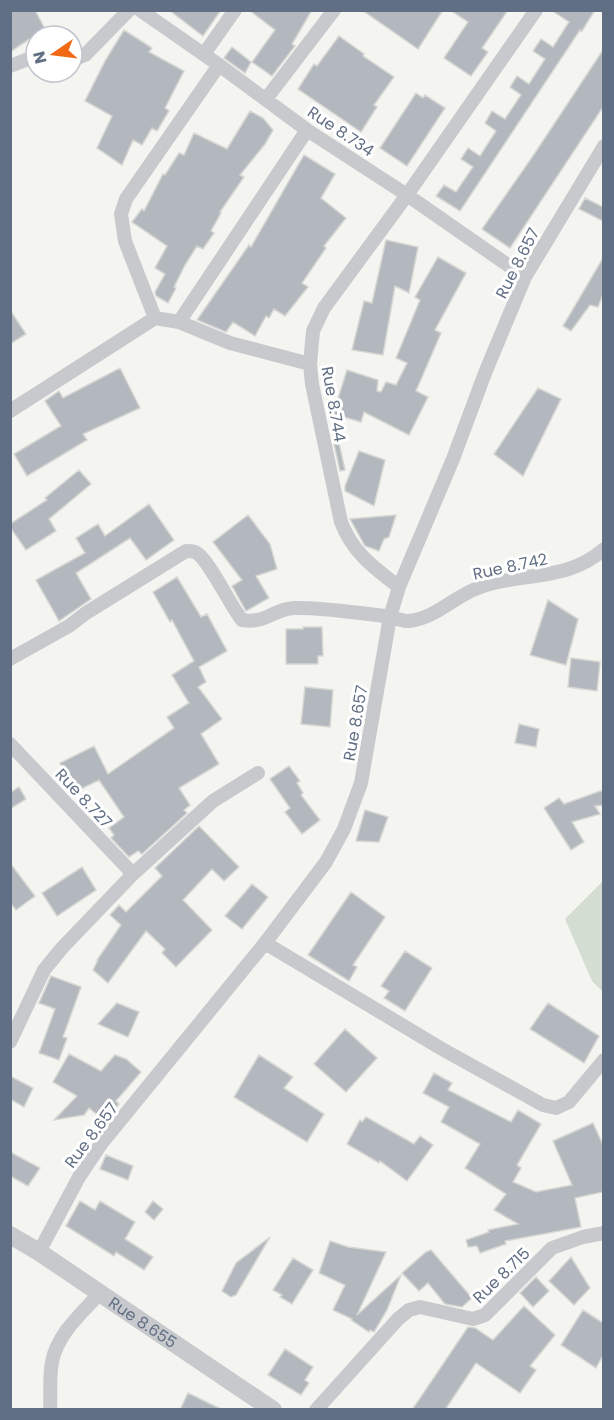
<svg xmlns="http://www.w3.org/2000/svg" width="614" height="1420" viewBox="0 0 614 1420" font-family="Poppins,sans-serif">
	<style>
		.green { fill: #d4ddd1 }
		.building { fill: #b3b8be; stroke: #d6d6d3; stroke-width: 1.5 }
		.lines { fill: none; stroke-linecap: round; stroke-linejoin: round }
		.minor { stroke: #c7c9cd; stroke-width: 14 }
		.tertiary { stroke: #c7c9cd; stroke-width: 18 }
		.labels { text-anchor: middle; stroke-width: 6; stroke-linejoin: round; paint-order: stroke }
		.street-label { font-size: 16px; fill: #616f84; stroke: #fff }
	</style>
	<rect width="100%" height="100%" fill="#f4f5f0"/>
	<path class="green" d="M603 881V992L592 981 565 919Z"/>
	<path class="building" d="M10 10H35L45 29 10 52Z
		M169 10H221L203 36Z
		M249 10H312L292 44 295 46 272 76 252 62 275 30Z
		M362 10H443L418 49Z
		M450 10H508L482 48 488 52 471 76 444 58 468 22Z
		M551 10H595L582 31 580 30 460 211 436 196 444 185 456 192 473 167 461 159 468 148 480 156 496 131 485 123 492 111 505 119 521 95 510 87 517 76 529 84 545 59 533 51 541 39 553 47 569 22Z
		M124 30 152 48 149 52 184 71 165 108 169 111 157 131 152 128 142 145 133 140 122 165 97 148 112 116 85 101 105 61Z
		M339 36 364 54 363 56 394 77 374 105 377 107 361 132 298 89 314 64 317 66Z
		M232 47 251 62 245 73 224 58Z
		M603 50V107L510 248 482 229 533 156Z
		M416 93 423 98 425 95 445 108 407 166 380 148Z
		M250 111 263 118 273 130 265 144 240 175 244 177 220 212 221 213 211 231 214 233 203 249 197 246 185 265 174 287 176 288 168 303 156 296 155 292 165 274 155 268 167 246 132 222 142 209 144 211 163 174 165 175 179 153 184 155 194 133 227 149Z
		M304 155 335 174 321 198 346 218 324 246 326 248 302 283 308 287 285 316 274 309 269 318 266 316 255 336 233 322 226 332 197 320 249 245 251 247Z
		M585 198 603 207V221L579 209Z
		M386 240 418 247 409 293 395 286 383 355 352 350 364 301 372 303Z
		M438 257 466 273 435 330 441 333 416 391 428 397 409 435 364 412 361 422 333 414 347 370 378 380 377 391 381 392 386 382 396 385 407 363 396 358 420 300 415 297Z
		M603 258V294L598 307 590 305 571 331 563 326Z
		M10 310 26 334 10 344Z
		M120 368 140 408 83 434 87 440 27 476 14 454 61 426 45 401 59 391 63 398Z
		M538 388 561 399 523 476 494 454Z
		M339 443 345 470 340 471 334 444Z
		M359 451 385 460 374 506 345 491V486Z
		M79 470 91 484 49 519 56 531 26 550 10 527V524L47 500 45 498Z
		M149 504 174 540 146 560 130 538 76 573 91 599 59 621 36 580 85 553 76 538 98 524 105 536Z
		M248 515 270 544 277 569 256 576 269 598 246 611 232 586 242 580 213 542Z
		M396 515 389 537 384 539 379 551 365 546 350 519Z
		M177 577 201 617 207 614 227 651 199 667 206 682 198 687 222 719 201 734 219 764 179 788 190 805 184 810 187 813 142 854 138 851 129 857 111 838 114 835 109 828 124 817 99 780 75 792 60 763 94 746 108 774 174 728 167 717 189 703 172 675 194 661 172 620 170 622 153 592Z
		M548 600 578 619 566 665 530 655Z
		M303 627H322L323 656H318V664H286V629H303Z
		M571 658 600 662 597 691 568 687Z
		M305 687 333 690 330 727 301 724Z
		M519 724 539 729 536 747 515 743Z
		M289 766 300 781 297 783 303 793 301 795 320 820 302 834 285 812 290 808 270 779Z
		M19 787 26 799 10 809V793Z
		M603 790V805L595 806 600 814 572 822 584 842 571 850 544 808 559 798 564 804Z
		M365 810 388 817 379 842 356 841Z
		M199 826 239 867 224 881 212 869 183 900 212 930 176 967 162 953 165 949 146 931 108 983 93 970 98 960H97L121 925 110 915 119 905 126 912 162 876 155 868Z
		M10 863 35 896 16 910 10 902Z
		M82 867 96 890 57 916 42 893Z
		M252 884 268 897 242 929 225 916Z
		M351 892 385 917 353 965 357 967 349 981 308 955Z
		M405 951 432 968 405 1011 384 998 389 991 381 986Z
		M51 976 81 987 63 1037 67 1038 59 1060 39 1053 55 1009 39 1003Z
		M117 1003 139 1012 128 1037 98 1024Z
		M548 1003 599 1036 584 1063 530 1029Z
		M345 1029 377 1058 346 1092 314 1064Z
		M69 1054 101 1071 115 1055 126 1059 141 1072 116 1101 119 1104 105 1121 89 1108 84 1115 54 1120 77 1096 53 1082Z
		M259 1055 293 1077 284 1088 324 1114 307 1142 234 1097Z
		M434 1073 452 1083 448 1090 511 1122 518 1110 541 1124 517 1165 521 1168 513 1182 536 1192 572 1185 553 1141 593 1123 603 1145V1192L575 1198 581 1227 505 1241 506 1244 480 1253 477 1246 468 1247 466 1240 489 1232 488 1230 518 1224 494 1210 506 1194 465 1168 480 1144 441 1122 449 1107 423 1093Z
		M10 1076 33 1088 24 1107 10 1099Z
		M366 1117 414 1144 420 1136 433 1145 407 1181 380 1161 379 1163 347 1144 360 1120 362 1122Z
		M10 1152 40 1168 28 1186 10 1176Z
		M106 1155 133 1166 128 1180 100 1169Z
		M80 1201 95 1210 100 1201 135 1222 125 1239 153 1257 144 1270 116 1252 114 1256 66 1226Z
		M153 1201 163 1209 154 1220 145 1212Z
		M270 1237 236 1295 231 1297 222 1291 236 1263Z
		M330 1241 348 1247 386 1252 357 1315 401 1275 387 1310 374 1332 370 1330 369 1332 351 1320 352 1319 333 1310 345 1285 319 1273Z
		M431 1250 472 1298 462 1307 445 1304 428 1283 419 1291 402 1273 426 1252Z
		M571 1257 590 1288 574 1305 549 1281Z
		M293 1258 313 1270 292 1304 280 1297 282 1295 273 1290Z
		M536 1277 549 1291 533 1307 520 1293Z
		M524 1306 555 1335 530 1366 536 1370 520 1393 476 1363 445 1410H412L468 1327 475 1328 493 1340Z
		M583 1310 603 1323V1355L596 1368 561 1345Z
		M285 1349 313 1367 305 1380 309 1383 301 1395 268 1375Z
		M188 1393 223 1410H180Z"/>
	<g class="lines">
		<path class="minor" d="M140 10 219 65 307 130 407 195 525 277
			M204 54 235 10
			M72 60 85 55 129 10
			M10 66 36 56
			M266 99 334 10
			M155 318 125 241 121 214 126 199 219 65
			M179 322 307 130
			M10 411 155 318 179 322 230 343 310 364
			M399 587C373 567 353 553 341 522L312 384 310 364 313 331 324 308 407 195 536 10
			M10 659 69 626 86 613 186 551C189 551 192 551 195 552 207 556 231 607 242 620 266 624 273 609 294 608 324 607 355 613 386 616 393 617 400 621 408 621 435 619 453 597 478 588 521 571 566 583 604 549
			M10 744 133 874
			M265 943 442 1049 543 1105 556 1108 569 1102 604 1060
			M10 1042 44 970 62 948 133 874 213 801 258 773
			M39 1252 79 1177 101 1144 265 943 326 862 344 829 361 783 390 617 399 587 453 459 485 373 525 277 604 146
			M50 1410C51 1394 49 1377 52 1362 57 1334 82 1313 100 1293
			M316 1410 398 1319 409 1310 420 1307 473 1319 485 1315 552 1248 583 1237 604 1233"/>
		<path class="tertiary" id="s1" d="M10 1235 39 1252 273 1410"/>
	</g>
	<g class="labels">
		<g class="street-label">
			<text transform="translate(341 131) rotate(34)" y="6">Rue 8.734</text>
			<text transform="translate(517 263) rotate(-63)" y="6">Rue 8.657</text>
			<text transform="translate(334 404) rotate(80)" y="6">Rue 8.744</text>
			<text transform="translate(510 566) rotate(-12)" y="6">Rue 8.742</text>
			<text transform="translate(355 723) rotate(-80)" y="6">Rue 8.657</text>
			<text transform="translate(84 798) rotate(47)" y="6">Rue 8.727</text>
			<text transform="translate(91 1135) rotate(-53)" y="6">Rue 8.657</text>
			<text transform="translate(501 1275) rotate(-44)" y="6">Rue 8.715</text>
			<text dy="6" stroke="none"><textPath href="#s1" startOffset="159">Rue 8.655</textPath></text>
		</g>
	</g>
	<rect width="614" height="1420" fill="none" stroke="#616f84" stroke-width="24"/>
	<g transform="translate(54 54) rotate(256)"><circle r="28" fill="#ffffff" stroke="#c0c5ce" stroke-width="1.5"/>
	<path d="M0-4.5L10 22L0 15L-10 22Z" fill="#f16914"/>
	<text y="-9" font-size="16" font-weight="bold" text-anchor="middle" fill="#616f84">N</text>
	</g>
</svg>
